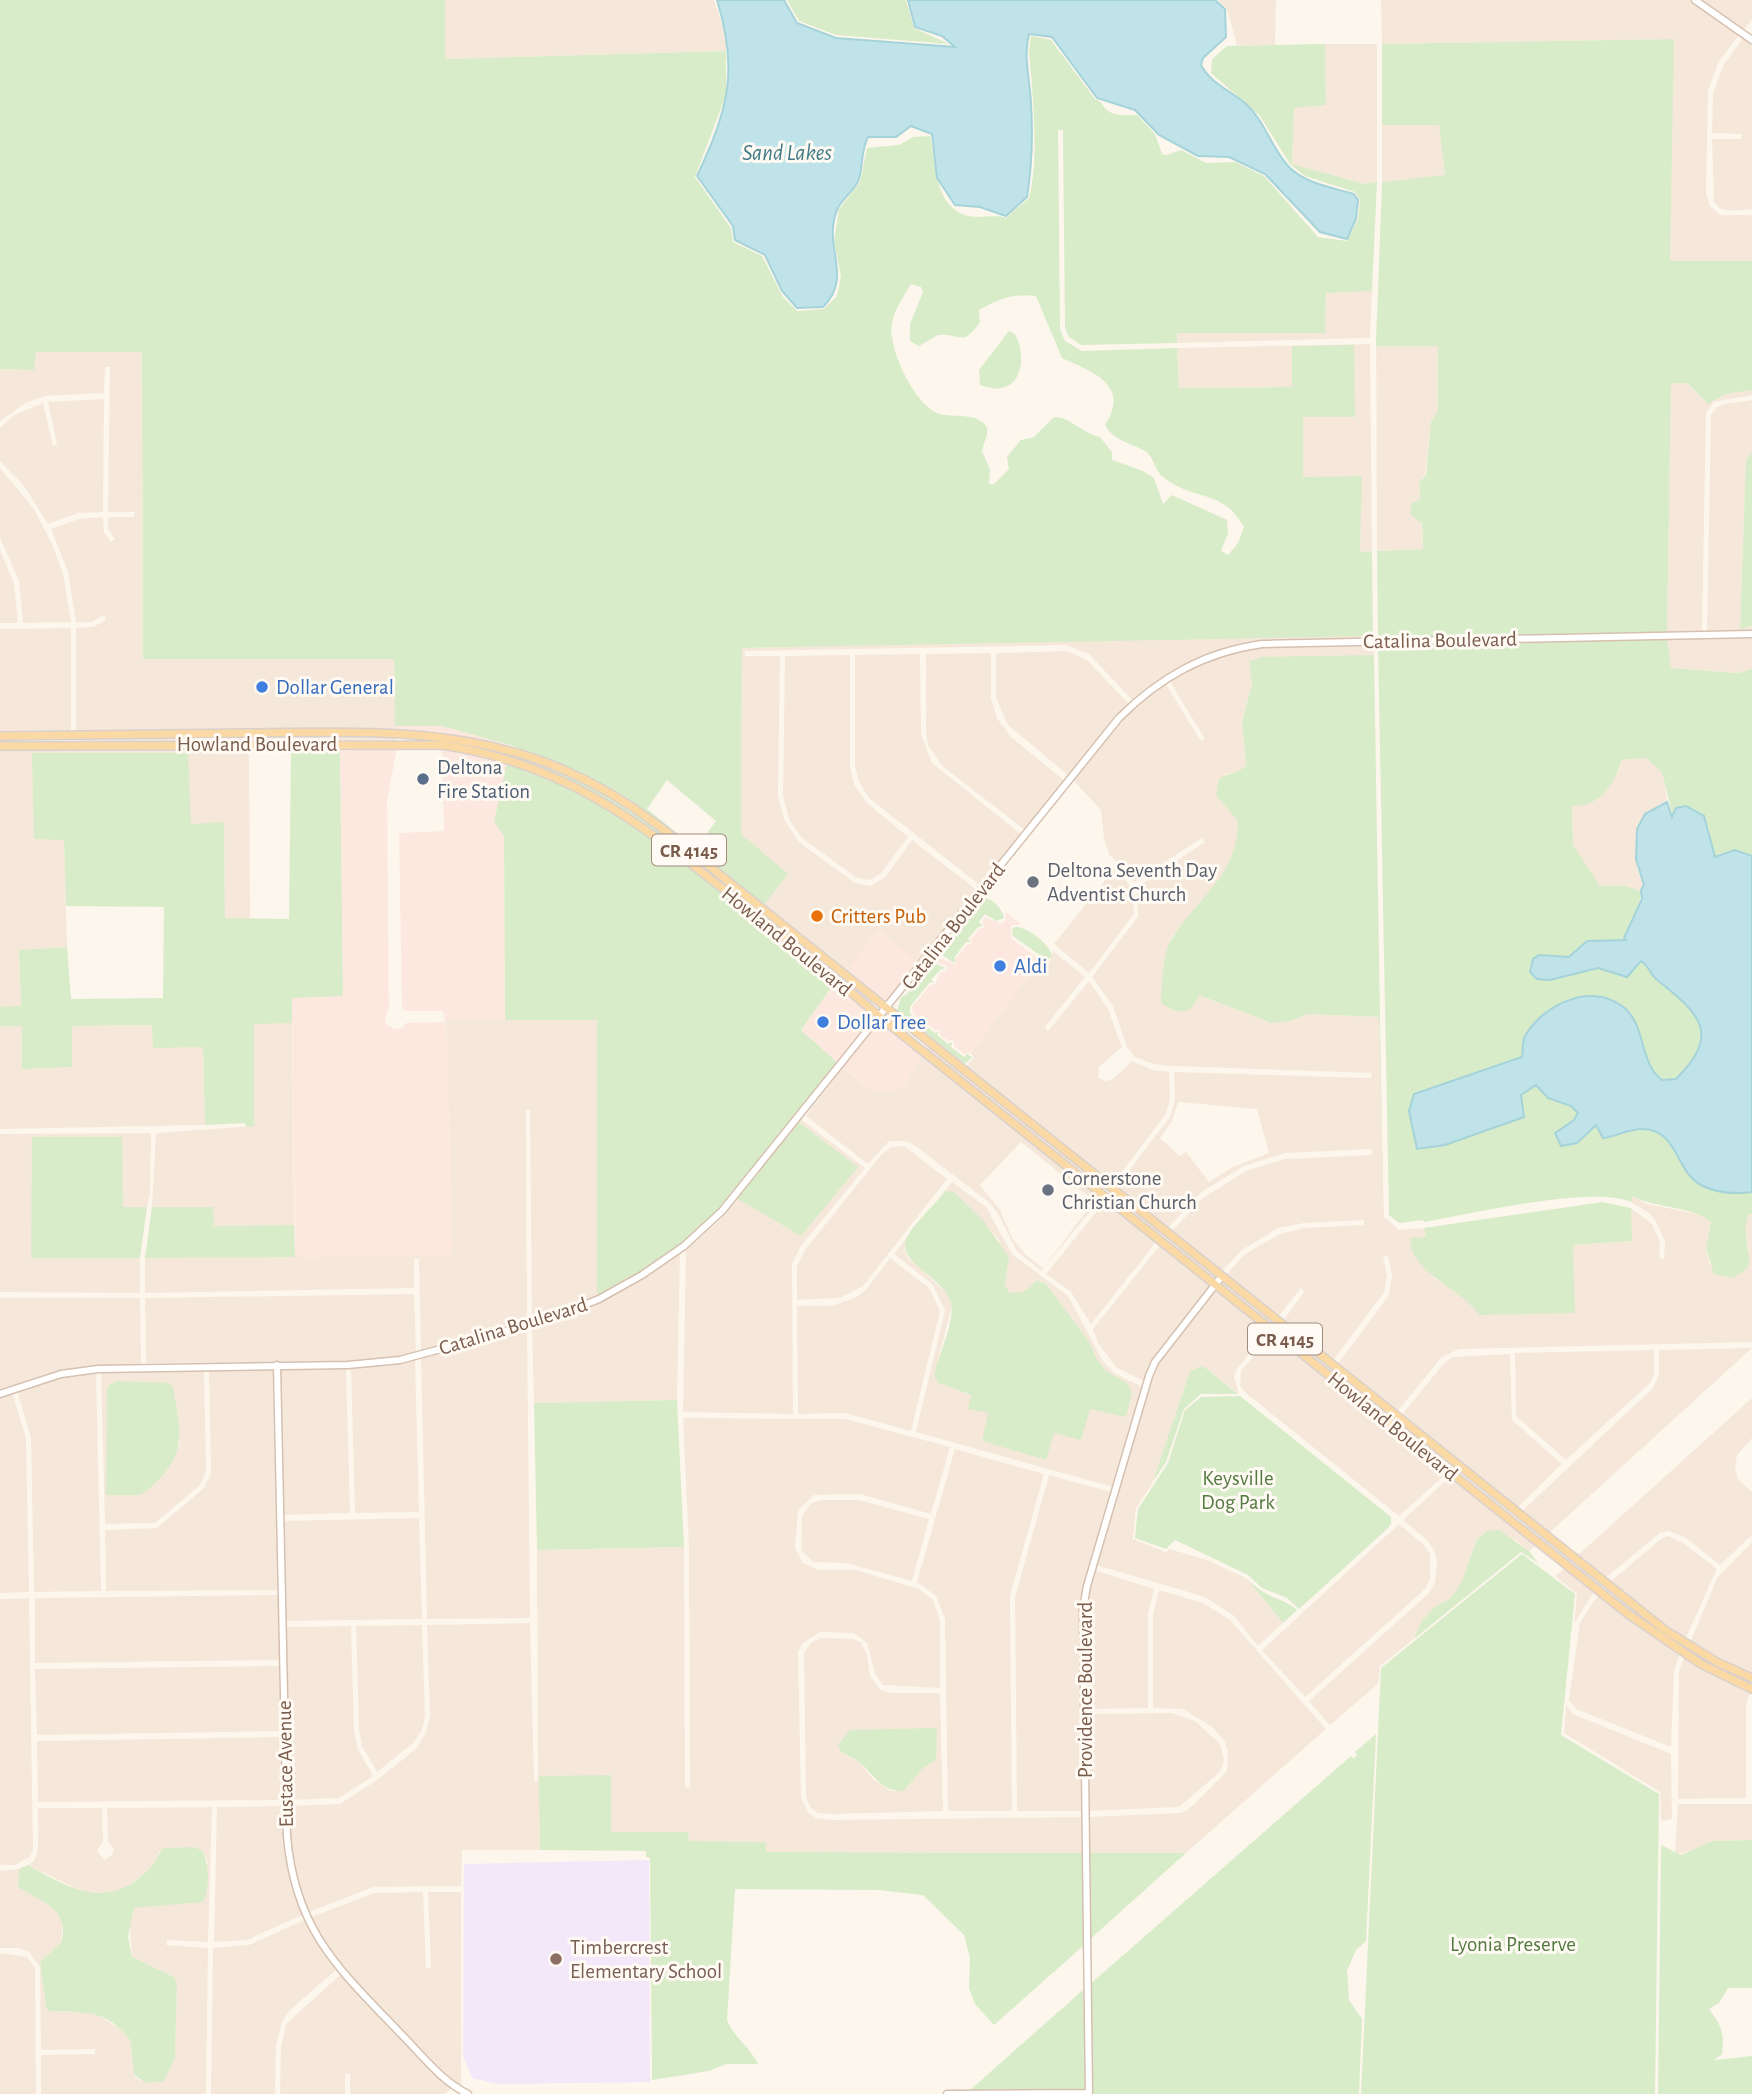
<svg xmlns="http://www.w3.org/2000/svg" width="1752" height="2094" viewBox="0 0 1752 2094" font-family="'Alegreya Sans',sans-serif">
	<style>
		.residential { fill: #f5e8da; fill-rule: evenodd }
		.commercial { fill: #fde8e0 }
		.education { fill: #f3e8fa }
		.green { fill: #d8ecc9; fill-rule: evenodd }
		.water { fill: #bfe3e8; stroke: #a5d3da; stroke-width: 2 }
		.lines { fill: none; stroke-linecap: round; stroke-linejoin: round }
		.secondary-casing { stroke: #d6c0b0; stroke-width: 9 }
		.primary-casing { stroke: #dad1cd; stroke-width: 10 }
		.secondary { stroke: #fff; stroke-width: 6 }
		.primary { stroke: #fbd9a5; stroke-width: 7 }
		.shop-dot { fill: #3f7fe0; stroke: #fffaf3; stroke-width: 2.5 }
		.service-dot { fill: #5c6f8a; stroke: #fffaf3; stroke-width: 2.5 }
		.worship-dot { fill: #6b7280; stroke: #fffaf3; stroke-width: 2.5 }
		.food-dot { fill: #e8710a; stroke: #fffaf3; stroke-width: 2.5 }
		.education-dot { fill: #8d6e63; stroke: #fffaf3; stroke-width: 2.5 }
		.labels { text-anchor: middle; stroke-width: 6; stroke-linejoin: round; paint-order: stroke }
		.shield { fill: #fffaf3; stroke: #a28b7f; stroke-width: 2 }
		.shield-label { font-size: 19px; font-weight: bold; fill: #7a5c4d }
		.street-label { font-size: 21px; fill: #7a5c4d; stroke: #fffaf3 }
		.shop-label { font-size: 21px; fill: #366cbe; stroke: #fffaf3; text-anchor: start }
		.service-label { font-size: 21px; fill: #4e5e75; stroke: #fffaf3; text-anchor: start }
		.worship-label { font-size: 21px; fill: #5b616d; stroke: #fffaf3; text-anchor: start }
		.food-label { font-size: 21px; fill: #c56008; stroke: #fffaf3; text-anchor: start }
		.park-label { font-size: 21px; fill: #537a41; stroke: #fffaf3 }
		.education-label { font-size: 21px; fill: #785e54; stroke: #fffaf3; text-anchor: start }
		.water-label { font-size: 23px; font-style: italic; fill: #437c86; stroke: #fffaf3 }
	</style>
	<rect width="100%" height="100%" fill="#fdf6ec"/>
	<path class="residential" d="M445 0H714L727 39 726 51 444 59Z
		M1218 0H1276L1275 45H1237L1227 9Z
		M1381 0H1690L1740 34 1719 61 1708 91 1706 193 1710 206 1720 215H1752V261H1670L1673 39 1382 44Z
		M1700 0H1752V19L1744 30Z
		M1744 37 1752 44V209L1734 211 1721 209 1714 202 1712 139H1741L1742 134 1712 133 1713 93 1724 64Z
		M1325 44H1377V182L1365 184 1292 164 1294 108 1326 104Z
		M1382 125H1440L1445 176 1382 182Z
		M1372 291 1370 338 1177 343V333H1325L1326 292Z
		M1376 312 1377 346H1438V411L1431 421 1425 475 1419 482 1423 549 1377 551Z
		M1370 344 1372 551 1360 552 1361 476 1303 478V417L1293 346 1292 387 1179 388 1177 348Z
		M35 352H142L143 659H394L395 730 76 732V628L93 627 106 620 104 615 92 622H76L68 572 51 529 79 519 103 517 104 532 111 542 115 539 108 529V517H134L135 512H108L110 367H105L104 393 46 396 27 402 0 421V369L34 370Z
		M1671 383H1686L1708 404 1726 394 1752 390V395L1714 402 1706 413 1702 632 1667 633Z
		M104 399 103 512 78 513 48 524 24 486 0 461V428L13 416 43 403 53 446 57 444 48 402Z
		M1752 400V452L1746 459 1740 628 1752 626V631L1707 632 1711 415 1717 407 1725 404Z
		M0 468 34 509 52 544 63 574 71 622 23 623 19 581 0 538Z
		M0 550 14 583 18 623H0Z
		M71 628V732L0 733V629Z
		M1336 635 1373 636V639L1262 641 1226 648 1186 664 1133 701 1090 655 1067 645 745 651V656H780L778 797 785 821 799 842 855 883 871 886 885 877 912 840 978 891 920 964 844 972 763 906 741 834 742 648Z
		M1752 637V669L1738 673 1670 668 1667 639Z
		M1373 645 1374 655 1366 657H1261L1249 661 1252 684 1242 721 1246 765 1241 771 1225 774 1224 803 1238 821V837L1232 859 1210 892 1170 939 1162 1003 1199 995 1271 1023 1291 1021 1307 1014 1379 1017 1384 1217 1399 1230 1424 1228 1433 1277 1472 1304 1572 1259 1573 1245 1631 1241V1208L1652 1224 1660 1242 1659 1258 1664 1259 1665 1241 1656 1222 1649 1213 1631 1202V1195L1647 1204 1703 1215 1711 1221 1706 1248 1710 1266 1749 1251 1743 1227 1749 1213 1752 1214V1342L1459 1349 1441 1358 1396 1413 1337 1365 1389 1295 1392 1276 1388 1255 1383 1257 1387 1276 1384 1292 1333 1361 1283 1321 1304 1292 1301 1288 1278 1317 1225 1276 1245 1254 1280 1234 1304 1228 1364 1225V1220L1304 1223 1278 1228 1242 1250 1221 1272 1171 1232 1203 1198 1246 1171 1285 1159 1372 1155V1149L1285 1153 1244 1166 1200 1193 1167 1229 1115 1189 1170 1117 1175 1099 1174 1072 1371 1078 1372 1073 1172 1066 1153 1064 1135 1057 1127 1047 1113 1006 1092 977 1138 917 1137 887 1205 842 1202 838 1134 882 1109 854 1104 840 1101 810 1073 780 1121 720 1165 683 1201 741 1205 739 1169 680 1204 661 1262 647ZM1178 1102 1257 1109 1269 1153 1233 1167 1209 1182 1186 1152 1180 1156 1160 1138 1172 1121Z
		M1067 651 1087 660 1129 704 1069 776 1008 725 996 698V653Z
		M991 653V698L997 718 1011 737 1065 781 1025 830 942 766 928 745 926 733V654Z
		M920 654 921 734 932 763 1022 835 981 886 869 798 859 782 855 766V655Z
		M850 655V767L854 784 866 802 908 837 881 873 871 880 857 878 802 838 789 819 783 796 785 656Z
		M396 736V740L76 743V738Z
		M396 748 249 751 250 919H225L224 822 64 840 67 947 19 950 21 1007H0V749Z
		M1646 758 1663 772 1667 802 1645 814 1637 829V869L1644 885 1641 890 1600 887 1573 845 1572 804 1613 779 1619 770 1621 760Z
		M1114 869 1132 887 1134 914 1089 973 1054 944Z
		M754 917 835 983 831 988 749 923Z
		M1053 951 1085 977 1045 1027 1048 1031 1089 981 1108 1009 1122 1047 1099 1067 1098 1078 1106 1081 1113 1079 1132 1061 1152 1070 1169 1072 1170 1098 1166 1114 1111 1186 966 1067 974 1057 970 1053 1041 961 1050 962Z
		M597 1019V1293L611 1289 532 1321 530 1110H526L527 1322 421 1352 419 1258 414 1259V1288L145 1293V1258L452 1255 446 1020Z
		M254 1023H292L294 1225 213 1226 152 1207 156 1133 254 1126Z
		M153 1025 203 1047 205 1125 0 1129V1026H22V1068L72 1026Z
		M928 1046 1069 1158 1107 1190 1105 1193 926 1050Z
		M923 1054 1102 1197 1041 1271 1016 1250 1000 1217 990 1203 914 1145 905 1141H889L868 1164 806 1116 843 1068 875 1092ZM1021 1142 1094 1201 1043 1268 1026 1255 1012 1238 1000 1210 980 1185Z
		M802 1120 865 1168 801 1246 792 1264 793 1414 683 1412 686 1249 717 1223 738 1199 857 1167 800 1123Z
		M151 1133 150 1193 147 1207H123L121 1137 32 1138V1258H140V1293L0 1292V1134Z
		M904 1146 947 1179 863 1286 840 1298 797 1300V1266L805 1250 881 1155 891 1147Z
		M952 1182 986 1207 1012 1254 1068 1296 1103 1361 1114 1373 1142 1387 1113 1487 916 1432 945 1310 932 1284 894 1254 907 1237 904 1248 908 1258 949 1295 952 1306 934 1375 939 1383 971 1395 988 1413 1054 1433 1127 1383 1106 1371 1096 1358 1090 1343 1046 1284 1037 1280 1029 1290 1018 1294 1009 1292 1005 1285 1008 1267 998 1238 954 1193 945 1192 916 1227Z
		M1111 1194 1166 1235 1218 1277 1216 1279 1203 1271 1109 1196Z
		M1106 1200 1157 1241 1091 1324 1071 1292 1046 1274Z
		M1161 1244 1213 1283 1153 1361 1144 1381 1117 1368 1099 1345 1093 1329Z
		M680 1253 677 1400 534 1403 532 1327 600 1302Z
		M890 1258 929 1288 940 1311 911 1431 845 1413 798 1414 797 1306H831L855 1298 866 1290Z
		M1222 1280 1396 1420 1454 1466 1451 1469 1426 1449 1220 1282Z
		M1217 1287 1269 1329 1237 1369 1234 1376 1239 1394 1203 1366 1190 1371 1153 1482 1136 1508 1133 1539 1166 1552 1170 1549 1210 1561 1247 1579 1283 1623 1258 1646 1233 1615 1205 1597 1096 1565 1148 1386 1157 1364Z
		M414 1294 416 1353 399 1357 348 1362 146 1363 145 1298Z
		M0 1298H140L141 1364 76 1368 0 1391Z
		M527 1328 530 1618 427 1619 421 1358Z
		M1273 1333 1447 1473 1399 1516 1247 1394 1240 1386 1241 1371Z
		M1752 1348 1548 1534 1520 1513 1653 1388 1659 1375V1350Z
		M1654 1350V1374L1650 1383 1566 1460 1516 1416 1515 1353Z
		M1510 1354 1512 1420 1562 1464 1516 1509 1401 1416 1445 1362 1453 1357Z
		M415 1359 419 1512 355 1513 351 1368Z
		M274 1368 279 1590 106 1591 105 1530 157 1528 204 1488 211 1473 209 1369Z
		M279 1368H346L350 1513 282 1515Z
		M204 1369 206 1472 200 1485 155 1523 105 1524 101 1371ZM109 1385 176 1404 180 1446 106 1495Z
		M96 1372 101 1591 34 1592 31 1438 17 1390 61 1377Z
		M12 1392 26 1438 29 1592 0 1593V1397Z
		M1752 1398V1438L1737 1455 1735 1467 1738 1479 1752 1492V1535L1720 1565 1686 1538 1669 1531 1660 1533 1604 1579 1577 1556Z
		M683 1418 845 1419 950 1447 931 1514 860 1494 814 1495 798 1510 795 1548 803 1563 819 1570H856L919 1589 933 1600 940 1620V1688L883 1685 875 1674 867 1643 854 1633 820 1632 803 1643 798 1652 801 1798 808 1812 816 1818 832 1820 1083 1817V1853L766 1852 765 1842 689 1841 688 1832H611L540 1776V1850H462L461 1886 373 1887 307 1913 297 1885 289 1836 288 1806 340 1804 377 1780 417 1748 426 1732 430 1717 427 1625 530 1623 534 1781H538L537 1550 684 1547 685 1787 690 1788 689 1548Z
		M955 1449 1044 1474 1010 1596 1012 1811H948L945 1619 936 1596 917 1582Z
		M1049 1475 1111 1492 1079 1601 1083 1811H1017L1015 1597Z
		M1451 1476 1537 1544 1529 1551 1515 1540 1477 1539 1462 1581 1451 1598 1436 1606 1421 1623 1414 1639 1380 1666 1378 1684 1330 1725 1309 1701 1429 1593 1435 1582 1437 1563 1435 1552 1427 1540 1403 1520Z
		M859 1500 929 1519 912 1581 846 1563 813 1562 801 1550 802 1517 810 1504 820 1500Z
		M419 1518 422 1619 284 1621 282 1521Z
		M1399 1524 1424 1545 1430 1554V1579L1425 1589 1305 1697 1262 1650Z
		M1669 1536 1683 1543 1717 1569 1685 1640 1609 1583 1662 1538Z
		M1752 1542V1675L1690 1643 1717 1578Z
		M1566 1567 1595 1590 1574 1624 1577 1594 1555 1576Z
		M1094 1570 1154 1589 1148 1615V1708L1086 1709 1085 1601Z
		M1159 1590 1203 1603 1230 1620 1326 1729 1186 1853H1088V1817L1181 1813 1189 1809 1227 1771 1228 1751 1224 1740 1212 1727 1183 1709 1153 1708V1615Z
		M1599 1594 1680 1654 1674 1671 1671 1747 1576 1709 1569 1700 1580 1622Z
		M279 1595 281 1660 35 1663V1598Z
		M29 1598 33 1850 30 1857 15 1865H0V1599Z
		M422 1625 425 1716 422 1730 413 1743 377 1772 362 1746 359 1729 356 1626Z
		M351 1626 354 1730 358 1749 373 1776 339 1798 288 1800 284 1627Z
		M821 1638 853 1639 860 1642 867 1654 870 1676 880 1690 891 1693H940L943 1811 833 1814 818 1813 811 1808 806 1798 804 1653 811 1643ZM840 1751 935 1760 922 1769 904 1791H891L874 1780 860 1763Z
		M1684 1657 1751 1692 1746 1704V1798L1678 1799 1679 1671Z
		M281 1666 282 1731 37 1735 35 1669Z
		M1566 1705 1573 1714 1671 1754 1672 1819 1661 1821 1660 1792 1564 1733Z
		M1172 1713 1195 1721 1220 1744 1224 1760 1220 1772 1179 1807 1088 1811 1086 1714Z
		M282 1737 283 1800 38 1802 37 1741Z
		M1678 1804H1752V1840L1713 1841 1700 1848 1675 1855Z
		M283 1806 287 1866 302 1915 247 1940 214 1942 217 1807Z
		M212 1807 208 1942 167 1940 166 1945 208 1948 206 2094H41V2055L95 2054V2049L41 2050 40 1967 29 1952 19 1948H0V1871L19 1869 18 1887 56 1908 63 1920 61 1943 40 1962 46 2008 61 2012 91 2011 122 2030 130 2040 134 2076 140 2081 175 2058 177 1983 174 1977 132 1957 129 1920 134 1908 144 1905 186 1904 207 1881V1860L203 1851 176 1847 159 1852 151 1868 124 1889 109 1893 83 1892 28 1865 34 1861 38 1850V1808H102L103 1841 97 1851 104 1860 112 1855 114 1849 108 1841 107 1808Z
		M423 1892 426 1968H431L428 1892H461V2087L444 2074 342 1969 309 1918 374 1893Z
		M304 1920 336 1970 290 2010 282 2022 276 2046 275 2094H211L213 1948 249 1945Z
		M0 1953 27 1957 35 1968 36 2094H0Z
		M340 1975 451 2088 445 2094H350V2074H345V2094H280L281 2046 286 2024Z"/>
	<path class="commercial" d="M395 726H441L510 745 443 733 395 730Z
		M397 748 387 801 389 1007 385 1018 387 1025 395 1029 402 1028 406 1023 445 1022 443 1011H406L402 1007 399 833 444 831 442 748 507 762 494 822 504 835 505 1020H446L453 1255 295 1257 292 998 343 995 340 751Z
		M1005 912 1021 924 1011 926V938L1041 961 970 1053 964 1054 954 1046 953 1040 949 1041 940 1035V1030H935L926 1023 924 1017 920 1019 913 1013 912 1007 930 985 935 984 940 972H945L947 966 932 961 905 991 939 949 941 958 956 965V958L967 945 972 944 971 939 979 929 985 928 982 922 985 917 1001 924 1006 919Z
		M879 930 920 964 886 1005 844 972Z
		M835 983 876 1017 838 1063 801 1030Z
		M880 1021 923 1054 902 1089 875 1092 842 1067Z"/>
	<path class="education" d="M649 1860 650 2082 499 2084 472 2078 463 2055 464 1864Z"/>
	<path class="green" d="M0 0H445V59L726 51V95L695 177 731 228 733 242 762 256 783 297 797 311 824 309 837 296 841 277 834 241 839 209 860 182 867 148 899 145 913 137 930 136C936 162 934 208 968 216 981 219 993 214 1006 218L1029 198C1038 162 1034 122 1032 85 1031 67 1027 55 1031 36L1051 40 1095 99C1106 104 1097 99 1104 107 1112 117 1125 115 1137 115L1155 134 1162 154 1167 155 1181 150 1206 163 1235 162 1264 176 1318 237 1347 241 1358 219 1360 200 1355 192 1305 176 1290 164 1260 116 1211 73 1212 59 1227 46 1325 44 1326 105 1294 108 1292 164 1365 184 1377 182 1372 291 1326 293 1325 333H1177V343L1081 345 1069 337 1065 328 1063 130H1058L1060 329 1065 341 1082 351 1177 348 1179 388 1292 387V346L1354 345 1355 417H1303V477L1362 476 1360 552 1372 551 1373 636 742 648 741 834 788 874 763 906 636 806 569 768 510 745 441 726H395L394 659H143L142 352H36L34 370 0 369ZM911 284 921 287 923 292 910 324V341L919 346 938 335C960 332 961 349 980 322L979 310C999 299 1012 293 1036 296L1062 358C1092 372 1131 384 1105 425 1115 442 1129 442 1145 451 1154 457 1155 471 1163 477 1196 503 1221 487 1244 527L1238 543 1228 555 1221 551 1228 533 1227 520 1172 495 1163 504 1154 478 1143 471 1112 460V452L1100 437C1083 434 1071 417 1054 417L1034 437 1021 440 1007 457 1009 469 994 484H989L990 470 982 451C983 443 990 433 986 426 976 412 953 418 940 414 915 407 887 347 892 323 894 310 904 296 911 284ZM667 780 716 821 696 848 647 809Z
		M787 0H906L914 28 949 44 836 35 799 21Z
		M1674 39 1670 261H1752V390L1726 394 1708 404 1687 383H1671L1667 633 1378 639 1377 551 1423 549 1422 524 1410 514 1412 503 1420 499 1419 482 1426 475 1431 421 1438 411V346H1376L1382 182 1445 175 1439 125H1382V44Z
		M1009 331 1015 334C1030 363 1018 400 980 385L979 370Z
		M1752 452V626L1740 629 1746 459Z
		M1667 639 1671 668 1738 673 1752 669V857L1735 850 1715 857 1710 848 1709 827 1673 818 1662 772 1646 758 1621 760C1617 783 1596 810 1572 805L1573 845 1600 886H1625L1641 891 1640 908 1625 938 1693 1010 1704 1031 1697 1075 1566 1103 1576 1109 1588 1126 1638 1119 1752 1183V1214L1749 1213C1740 1236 1752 1246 1748 1268L1733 1278 1714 1274 1706 1248 1711 1222C1689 1205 1657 1209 1632 1196L1631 1202C1592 1185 1471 1214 1424 1222L1423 1220 1399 1223 1389 1215 1378 645Z
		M1374 655 1383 1195 1379 1017 1307 1014 1291 1021 1271 1023 1199 995C1191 1016 1179 1015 1161 1003 1162 984 1162 953 1172 938 1198 898 1239 873 1238 821L1216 795 1219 779C1228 772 1239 774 1246 765L1242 721 1252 684 1249 661 1261 657Z
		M291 751H340L343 996 292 998V1023L254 1024V1126L246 1127 245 1123 205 1125 203 1047 153 1048 152 1025 72 1026V1067L22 1069V1026H0V1007L21 1006 19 950 67 947 71 999 163 998 164 907 66 906 64 840 34 839 32 753H188L191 824 224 822 225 918 289 919Z
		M508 753C541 764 573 775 603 792 660 824 709 870 760 910L758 913C675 847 609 792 508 756Z
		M507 762 563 783 629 820 754 917 750 923 831 988 801 1030 838 1063C772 1144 700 1260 597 1294V1020H505L504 836 494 822Z
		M981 898C991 897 1003 908 1004 918L996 921 985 914 979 922 983 926 978 927 968 939 971 942H966L954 958 956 960 954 963 942 955 941 947Z
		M1015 927C1028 927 1048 943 1052 955L1048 961 1013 936 1012 929Z
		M933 963 946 968 940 970 931 980 934 982 929 983 910 1007V1014L920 1022 925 1021 923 1024 935 1033 939 1032 937 1035 948 1044 952 1042 951 1047 964 1057 967 1054 972 1057 965 1064 897 1011 901 997 907 994Z
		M802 1119 800 1123 858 1167 801 1236 738 1199 686 1249 724 1213Z
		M32 1137H122L123 1207H147L140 1258H31Z
		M945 1191 954 1192 983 1220 1009 1257 1005 1285 1009 1292C1022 1295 1028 1290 1037 1280L1046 1284 1090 1343 1096 1358 1106 1371 1127 1383 1132 1392 1126 1417 1090 1409 1081 1440 1054 1433 1046 1460 982 1441 988 1413 968 1409 971 1395 939 1383 934 1376C938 1354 955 1324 951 1303 946 1278 894 1263 907 1237 916 1220 934 1207 945 1191Z
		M1602 1202 1631 1208 1632 1241 1573 1245 1575 1313 1479 1315C1463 1289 1410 1274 1410 1238L1426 1237 1424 1228Z
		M152 1207H213L214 1226 294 1225 295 1257 145 1258Z
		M1203 1366 1238 1394H1201L1184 1409 1166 1462 1153 1481 1190 1371Z
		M117 1381 170 1383 173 1388C183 1441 186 1460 141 1495H106L107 1391 109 1385Z
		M1240 1396 1391 1517V1524L1386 1530 1299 1609 1287 1598 1262 1588 1248 1575 1175 1540 1166 1549 1135 1538 1138 1509 1168 1463 1185 1410 1201 1397Z
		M677 1400 684 1547 537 1550 534 1403Z
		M1499 1530 1529 1551 1538 1563 1521 1552 1414 1639 1421 1622 1436 1606 1451 1598 1462 1581 1477 1539 1487 1531Z
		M1522 1554 1575 1594 1561 1735 1659 1794 1655 2094H1361L1381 1668Z
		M1233 1572C1246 1577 1252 1584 1262 1591 1274 1599 1286 1600 1297 1610L1283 1623 1247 1579Z
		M937 1728 936 1760 922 1769 904 1791C880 1792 875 1775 859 1762 853 1758 846 1754 840 1751L838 1745 850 1730Z
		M1376 1734 1366 1941 1356 1950 1347 1971 1349 2000 1362 2019 1359 2094H1092L1088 1986 1351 1756 1354 1759 1357 1755 1355 1752Z
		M611 1775V1832H688L689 1841 766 1842V1852L1083 1853V1946L994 2025 975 2004 969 1988 970 1958 964 1935 923 1895 878 1890 735 1889 727 2020C734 2038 750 2047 758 2064H726L709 2071 652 2080 650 1858 646 1857V1851L540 1850 539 1776Z
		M1752 1840V1988H1728L1719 2003 1709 2009C1721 2024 1725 2035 1722 2054L1714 2060 1752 2056V2094H1658L1661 1845 1681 1855 1713 1841Z
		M194 1847 203 1851C209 1866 210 1888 203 1902L134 1908 128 1937 132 1957 174 1977 177 1983 175 2058 164 2081 146 2083 134 2075 130 2040C104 2008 86 2013 49 2011L46 2008 40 1962 61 1943C71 1909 42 1902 18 1887L19 1869 28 1865C70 1889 108 1911 148 1870 155 1864 157 1854 164 1848Z
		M1088 1853H1186L1088 1941Z
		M1083 1990 1087 2090 969 2091Z"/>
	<path class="water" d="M717 0H784L797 23 836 38 955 47 942 36 915 27 908 0H1215L1225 9 1226 37 1203 58 1201 65C1211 84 1230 90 1246 104 1265 121 1271 148 1289 167 1304 183 1333 188 1354 194L1358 200 1356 219 1347 239 1320 232 1265 174 1229 157 1198 156 1159 135 1135 110 1097 98 1052 37 1029 34C1023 57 1030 79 1031 104 1033 135 1032 165 1027 197L1006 216 980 207 955 205 937 178 932 134 911 126 896 137H868C861 150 863 165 859 179 855 191 841 199 837 210 822 247 854 276 823 307L797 308 782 291 765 255 735 240 733 226 697 176C728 110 739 71 717 0Z
		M1667 802 1672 817 1676 808 1686 806 1704 816 1715 857 1735 850 1752 856V1192C1736 1194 1717 1193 1703 1186 1675 1174 1679 1128 1641 1129 1629 1129 1615 1137 1603 1138L1596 1125 1577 1143 1561 1146 1555 1133 1574 1120 1578 1113 1571 1106 1548 1098 1536 1085 1521 1095 1524 1117 1445 1145 1417 1149 1409 1111 1414 1094 1522 1057C1523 1050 1522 1042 1525 1036 1543 1005 1590 982 1622 1006 1647 1024 1638 1062 1662 1080L1676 1079C1725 1031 1695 1011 1655 978 1649 972 1649 966 1641 961L1627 977 1598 968 1550 980 1537 979 1530 972 1533 959 1539 955 1569 957 1587 941 1626 940 1624 938 1642 899 1641 890 1644 885 1636 859 1637 829 1645 814Z"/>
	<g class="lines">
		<g class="secondary-casing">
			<path id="secondary" d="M1695 0 1752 40
				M277 1365 287 1836C295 1931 339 1969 401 2034 422 2055 441 2081 468 2094
				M0 1394 61 1374 98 1369 348 1365 400 1360 547 1320 599 1299 642 1275 684 1246 722 1211 1119 718C1160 677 1205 652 1262 644L1752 634
				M947 2094 1089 2093
				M1089 2094 1083 1609 1087 1586 1149 1376 1155 1362 1222 1276"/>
		</g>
		<g class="primary-casing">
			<path id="primary" d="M0 736C83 735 166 734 250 733 408 731 525 725 659 826L1665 1630 1717 1662 1752 1678
				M0 746 442 745C562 763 635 819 727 892 779 933 830 974 880 1017L1628 1614 1701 1664 1752 1689"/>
		</g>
		<use href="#secondary" class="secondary"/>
		<use href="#primary" class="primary"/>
	</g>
	<g class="shop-dot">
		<circle cx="262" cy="687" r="7"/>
		<circle cx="1000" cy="966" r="7"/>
		<circle cx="823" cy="1022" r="7"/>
	</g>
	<circle class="service-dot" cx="423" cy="779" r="7"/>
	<g class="worship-dot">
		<circle cx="1033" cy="882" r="7"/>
		<circle cx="1048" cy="1190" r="7"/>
	</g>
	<circle class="food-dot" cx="817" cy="916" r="7"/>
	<circle class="education-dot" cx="556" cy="1959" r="7"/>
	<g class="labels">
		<g class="shield">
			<rect x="652" y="834.5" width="74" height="31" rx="5"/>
			<rect x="1248" y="1323.5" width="74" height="31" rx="5"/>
		</g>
		<g class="shield-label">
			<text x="689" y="857">CR 4145</text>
			<text x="1285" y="1346">CR 4145</text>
		</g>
		<g class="street-label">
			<text transform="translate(1440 640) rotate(-1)" y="7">Catalina Boulevard</text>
			<text x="257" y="751">Howland Boulevard</text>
			<text transform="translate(953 926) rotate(-52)" y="7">Catalina Boulevard</text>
			<text transform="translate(787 941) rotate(39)" y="7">Howland Boulevard</text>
			<text transform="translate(513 1326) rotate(-17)" y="7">Catalina Boulevard</text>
			<text transform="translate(1393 1426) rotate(39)" y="7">Howland Boulevard</text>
			<text transform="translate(1085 1690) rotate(-90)" y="7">Providence Boulevard</text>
			<text transform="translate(285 1764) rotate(-91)" y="7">Eustace Avenue</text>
		</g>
		<g class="shop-label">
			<text x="276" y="694">Dollar General</text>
			<text x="1014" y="973">Aldi</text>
			<text x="837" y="1029">Dollar Tree</text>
		</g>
		<g class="service-label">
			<text x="437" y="774">Deltona<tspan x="437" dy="24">Fire Station</tspan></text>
		</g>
		<g class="worship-label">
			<text x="1047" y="877">Deltona Seventh Day<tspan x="1047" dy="24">Adventist Church</tspan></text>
			<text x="1062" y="1185">Cornerstone<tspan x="1062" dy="24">Christian Church</tspan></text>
		</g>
		<g class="food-label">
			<text x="831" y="923">Critters Pub</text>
		</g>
		<g class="park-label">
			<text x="1238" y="1485">Keysville<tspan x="1238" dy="24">Dog Park</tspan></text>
			<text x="1513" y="1951">Lyonia Preserve</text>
		</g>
		<g class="education-label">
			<text x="570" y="1954">Timbercrest<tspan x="570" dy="24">Elementary School</tspan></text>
		</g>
		<g class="water-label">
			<text x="787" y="160">Sand Lakes</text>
		</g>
	</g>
</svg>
